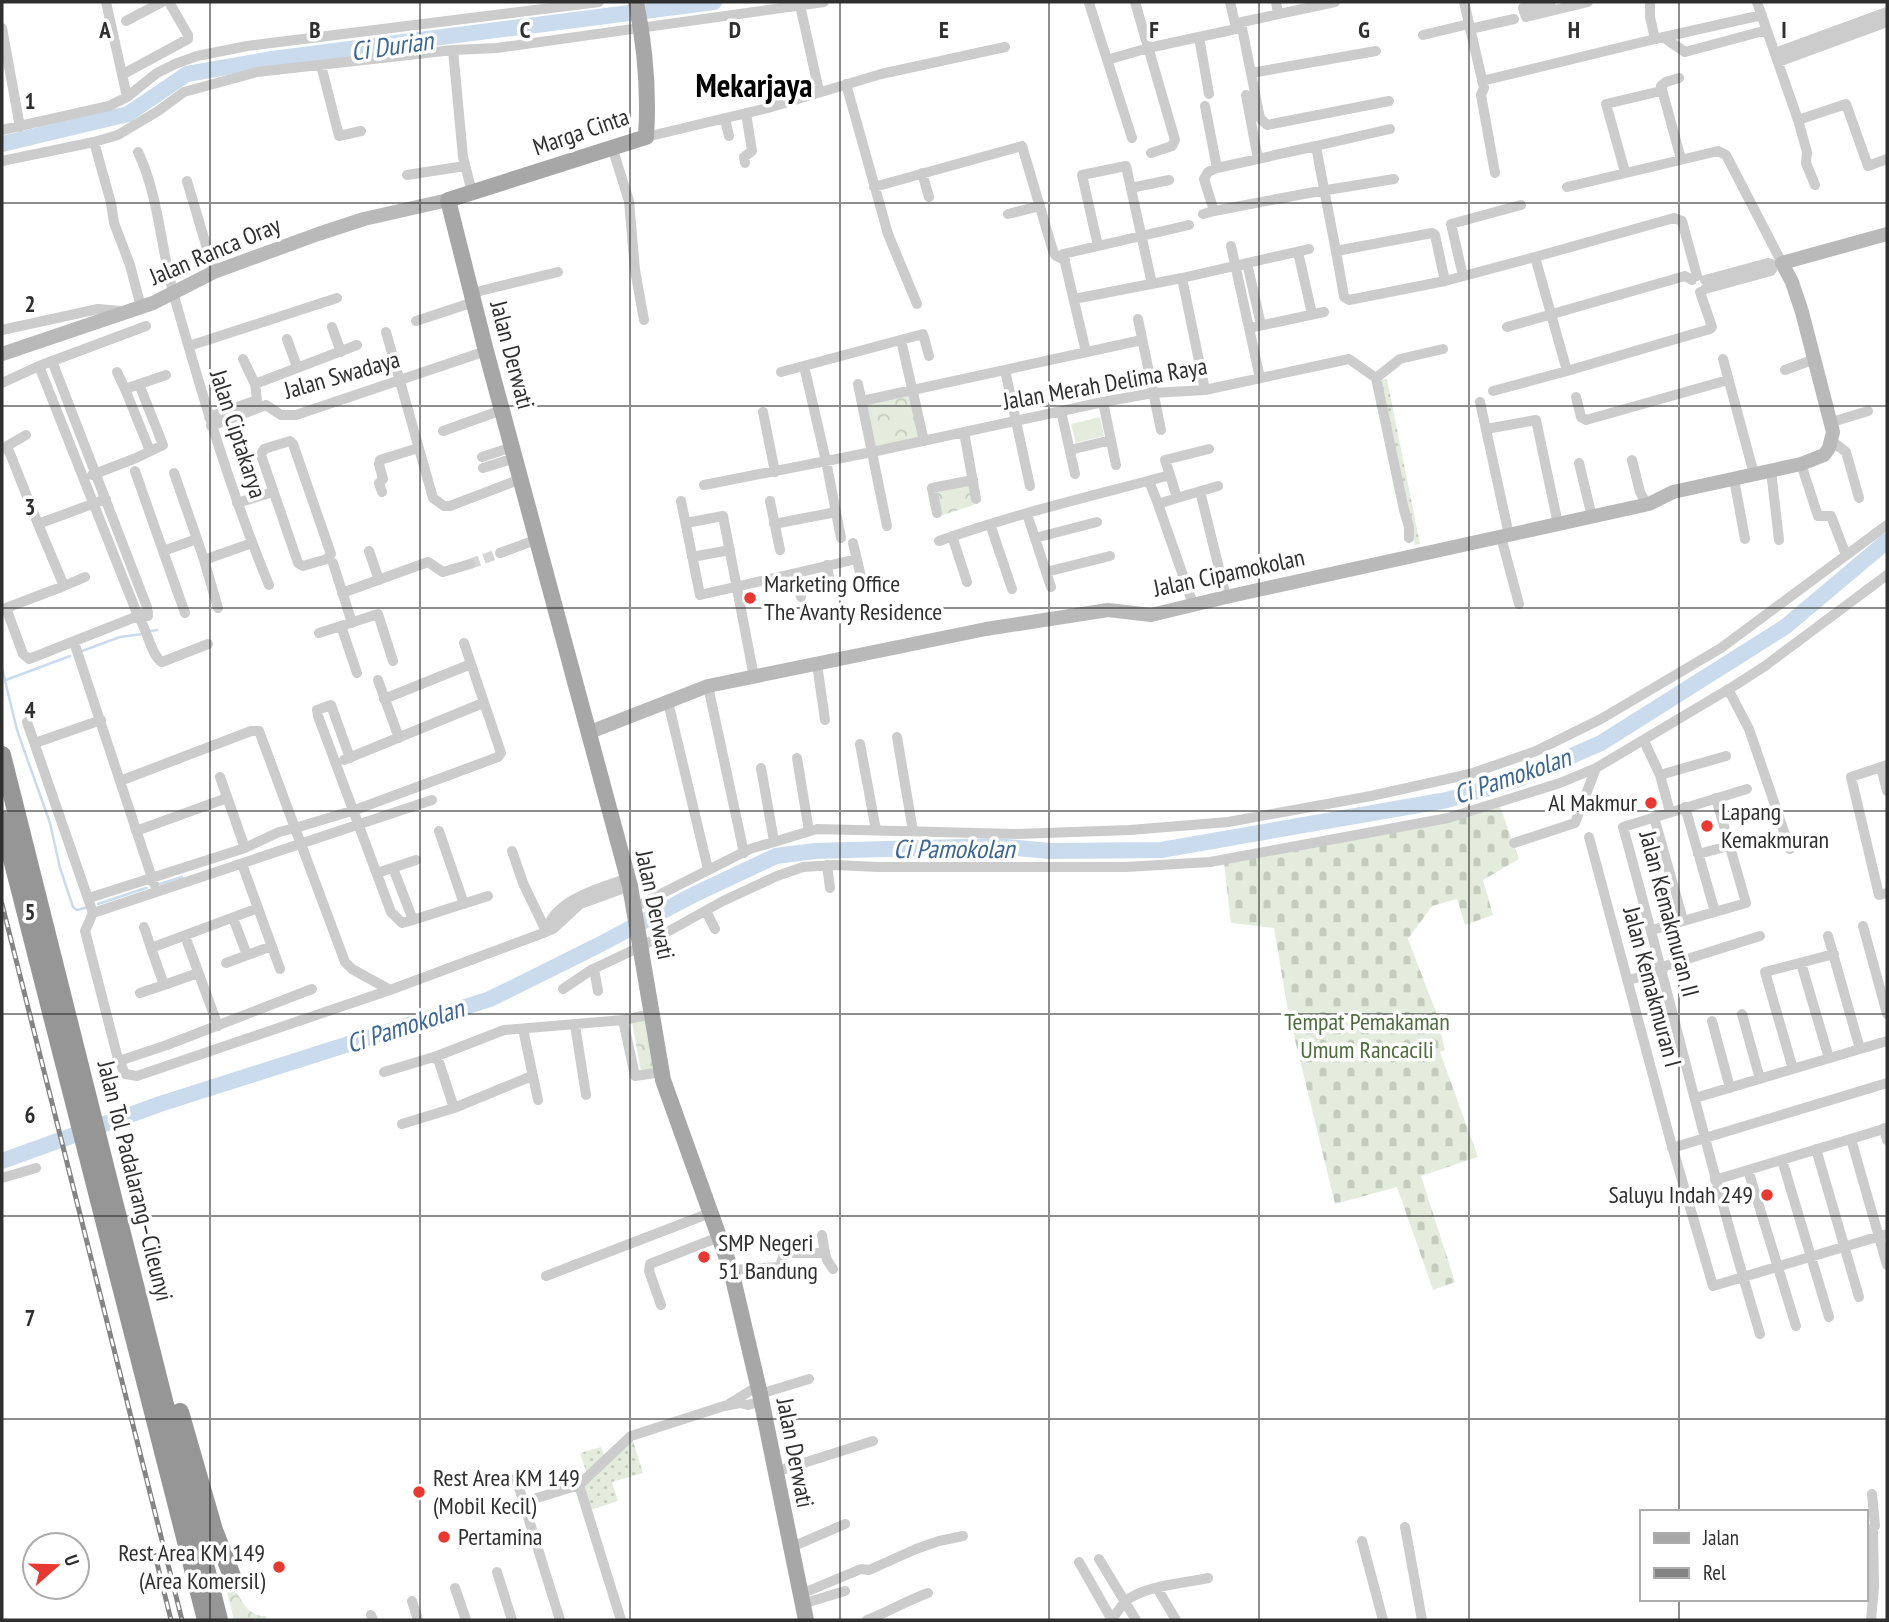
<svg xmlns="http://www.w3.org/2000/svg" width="1889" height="1622" viewBox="0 0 1889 1622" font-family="'PT Sans Narrow',sans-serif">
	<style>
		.grass { fill: url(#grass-dots) }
		.forest { fill: url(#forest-crowns) }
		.cemetery { fill: url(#cemetery-stones) }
		.pitch { fill: #e4eddd }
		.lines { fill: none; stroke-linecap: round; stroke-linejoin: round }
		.stream { stroke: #c9dbed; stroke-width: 2.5 }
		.river { stroke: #c9dbed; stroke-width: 16 }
		.street-tunnel { stroke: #d5d5d5; stroke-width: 10; stroke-dasharray: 10 5; stroke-linecap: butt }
		.street { stroke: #ccc; stroke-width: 10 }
		.secondary { stroke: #b9b9b9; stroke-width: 14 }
		.primary { stroke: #a7a7a7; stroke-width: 16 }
		.highway { stroke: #969696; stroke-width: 18 }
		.rail-casing { stroke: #848484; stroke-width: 5 }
		.rail { stroke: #fff; stroke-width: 2.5; stroke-dasharray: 8; stroke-linecap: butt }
		.grid { fill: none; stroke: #2f2f2f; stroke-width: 2; stroke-opacity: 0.55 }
		.poi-dot { fill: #e73931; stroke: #fff; stroke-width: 2.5 }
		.labels { text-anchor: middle; stroke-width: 7; stroke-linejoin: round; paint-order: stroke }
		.street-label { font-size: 24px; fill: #2f2f2f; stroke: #fff }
		.poi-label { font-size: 24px; fill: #2f2f2f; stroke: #fff; text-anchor: start }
		.park-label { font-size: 24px; fill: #4d6c3c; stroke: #fff }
		.water-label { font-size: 26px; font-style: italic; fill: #3c6793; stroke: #fff }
		.district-label { font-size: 32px; font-weight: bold; fill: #000; stroke: #fff }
		.grid-label { font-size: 23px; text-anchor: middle; font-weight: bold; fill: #2f2f2f; stroke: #fff; stroke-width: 7; stroke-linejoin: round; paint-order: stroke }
	</style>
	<defs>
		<pattern id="grass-dots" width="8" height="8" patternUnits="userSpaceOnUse" patternTransform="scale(1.75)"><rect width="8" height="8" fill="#e4eddd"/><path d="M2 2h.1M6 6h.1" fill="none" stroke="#c4ccbe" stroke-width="1.8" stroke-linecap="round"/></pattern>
		<pattern id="forest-crowns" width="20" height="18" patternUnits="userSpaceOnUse" patternTransform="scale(1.75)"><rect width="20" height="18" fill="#e4eddd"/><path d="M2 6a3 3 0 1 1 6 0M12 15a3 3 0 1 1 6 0" fill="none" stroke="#c4ccbe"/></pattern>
		<pattern id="cemetery-stones" width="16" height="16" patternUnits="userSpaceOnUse" patternTransform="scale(1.75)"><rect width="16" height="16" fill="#e4eddd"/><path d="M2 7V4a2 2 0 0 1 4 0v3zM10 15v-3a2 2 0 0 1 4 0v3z" fill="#c4ccbe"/></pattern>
	</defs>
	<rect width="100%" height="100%" fill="#fff"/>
	<path class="grass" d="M1387 379 1420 544 1415 545 1381 380Z
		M633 1441 643 1473 612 1482 618 1501 590 1510 582 1487 589 1480 580 1453 601 1447 604 1454 613 1459Z"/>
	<path class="forest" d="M911 393 921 439 874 449 864 403Z
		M970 484 974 505 940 516 935 491Z
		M646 1020 654 1070 641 1072 632 1022Z
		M229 1577C238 1593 245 1617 266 1616L267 1620H234L224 1580Z"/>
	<path class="cemetery" d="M1499 804 1519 859 1483 880 1493 915 1465 925 1457 899 1432 906 1408 939 1436 1012 1445 1050 1440 1052 1478 1157 1421 1176 1455 1282 1433 1290 1397 1187 1335 1204 1288 1011 1274 928 1231 923 1224 863Z"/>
	<path class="pitch" d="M1100 417 1104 436 1076 443 1071 424Z"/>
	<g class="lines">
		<path class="stream" d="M151 631 157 630
			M82 651 120 637 142 634
			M2 668 17 730 50 823 60 868 73 907 77 910 85 908
			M6 680 70 656
			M160 884 182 877
			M98 904 146 888"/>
		<path class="river" d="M2 144 128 114 187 74 272 59 714 2
			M2 1161 160 1104 490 999 597 946 693 895 776 856 815 851 996 846 1049 851 1161 850 1447 800 1519 779 1601 743 1785 627 1887 541"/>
		<path class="street-tunnel" d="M470 564 500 553"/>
		<path class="street" d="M106 2 127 97
			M1135 2 1175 140 1172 146 1151 153
			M1230 2 1235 23 1242 28 1260 118 1267 125 1389 101
			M1276 2 1278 14
			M1464 2 1484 88 1481 95 1495 173
			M1551 2 1523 8 1526 17 1588 2
			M1650 2V17L1655 39 1762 15
			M1757 2 1798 120 1807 152 1806 163 1815 185
			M1089 3 1132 138
			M800 5 819 91
			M126 21 162 2
			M2 28 20 127
			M1470 29 1514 19
			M1423 35 1469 24
			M1199 37 1209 94
			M1663 37 1685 52 1767 30
			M453 50 463 157 472 192
			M1775 53 1887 12
			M1107 60 1148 48 1236 29 1242 22 1335 2
			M1778 62 1887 22
			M321 65 339 136 361 131
			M127 72 188 39V35L169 2
			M1251 73 1376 51
			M1679 78 1666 82 1661 86 1681 159
			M1482 81 1655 39
			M846 84 888 234 917 304
			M1246 95 1258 159
			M1205 106 1217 168
			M725 119 729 136
			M1798 120 1846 104 1868 166 1887 159
			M2 130 109 106 127 97 157 73 175 64 197 56 247 46 599 2
			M646 137 768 108 881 74 1005 47
			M94 142 111 203 114 223 130 265 141 307
			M1316 146 1390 129
			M612 147 629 201 635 270 644 320
			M138 152C159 196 161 250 174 296 202 394 230 491 269 585
			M2 161 94 142 118 135 158 111 184 92 257 72 453 50 497 48 824 2
			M745 163 744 157 752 151 746 113
			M1625 172 1606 104 1661 91
			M922 173 929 197
			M407 175 465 166
			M1394 179 1309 193 1214 211 1204 179 1208 172 1217 168 1316 146C1325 197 1336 247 1344 297L1349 300 1445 281 1535 257 1567 371 1493 391
			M187 181 214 272
			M874 187 1022 146 1053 251 1056 256 1065 260
			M1567 187 1718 151 1726 155 1782 263 1774 265 1771 271 1705 289
			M1131 188 1169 180
			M1008 214 1040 206
			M1203 214 1214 211
			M1098 246 1082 175 1126 166 1152 284
			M1231 246 1260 378
			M1336 251 1432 233 1435 235 1445 281
			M1298 252 1312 314
			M1535 257 1674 218 1682 221 1697 276
			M1247 263 1261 325
			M1463 276 1451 224 1521 205
			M1182 278 1205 390
			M1705 280 1768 263 1774 265
			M472 293 558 272
			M1074 299 1182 278 1309 249
			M1138 319 1161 430
			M416 321 474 302
			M332 327 341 352
			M1507 327 1685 276 1692 280
			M1249 328 1324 312
			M2 330 98 309 121 311
			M386 332 433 498 444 506H450L521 479
			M287 339 297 367
			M901 340 924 441
			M189 346 337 298
			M1086 352 1063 254 1189 225
			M1723 359 1754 474
			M52 361 147 607 148 616
			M39 366 138 616C147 628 151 656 162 662L208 644
			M804 366 826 461 841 538
			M1005 370 1030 486
			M1785 370 1815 359
			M1567 371 1710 329 1712 327 1700 292
			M117 372 125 389
			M781 372 923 334 929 356
			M1376 378 1400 359 1443 349
			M2 383 39 366 146 326
			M255 384 357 345
			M858 384 887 526
			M1576 397 1581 417 1586 420 1728 380
			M862 401 1142 340
			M1103 402 1116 465
			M1480 402 1509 535
			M1061 411 1075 474
			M763 412 775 472
			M209 417 257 400 255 384 243 359
			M1832 422 1868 411
			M211 426 266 405 281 415H296L486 351
			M1486 429 1536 420 1558 524
			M443 431 502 410
			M964 432 976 499
			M290 441 293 444 331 554 327 559 303 566 298 563 261 455 264 449Z
			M1832 441 1846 452 1859 498
			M7 446 26 435
			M2 449 7 446 38 524
			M1070 450 1111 440
			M150 451 125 389 166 375
			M482 457 512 447
			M1632 460 1640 492 1647 505
			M1579 463 1592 517
			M1801 464 1818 516H1831L1846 555
			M483 468 515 458
			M135 471 163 551
			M1771 471 1779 540
			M174 473 197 539
			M92 475 136 458 163 445 139 384
			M1170 475 1165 460 1209 449
			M1734 479 1745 539
			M704 485 872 452 1103 402 1153 393 1205 390 1349 359 1376 378 1404 510 1409 527V538
			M1200 491 1226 597
			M382 492 379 483 383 479 379 464 380 460 418 448
			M1177 498 1218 486
			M106 499 38 524 64 586 6 608 23 654 29 659 148 612
			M681 501 700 595 857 559
			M770 501 780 550
			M237 503 273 492
			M1158 504 1193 604
			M937 513 932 488 973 480
			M1027 514 1051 587
			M686 523 723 516 754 677
			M774 524 836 512
			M990 524 1012 589
			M952 536 967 582
			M1501 537 1519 604
			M1035 538 1097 522
			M939 541C1014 514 1093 496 1170 475L1177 498 1158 504 1149 481
			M853 543 862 581
			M369 551 379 580
			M500 553 538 539
			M692 557 730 550
			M333 563 352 623
			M827 565 831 589
			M1046 572 1110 556
			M796 574 801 597
			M64 586 85 577
			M342 593 428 562 443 572 470 564
			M218 608 204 560 252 543
			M185 613 163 551 197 539 204 560
			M341 626 357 673
			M319 633 378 614 393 661
			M74 642 154 884
			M817 664 825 720
			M378 680 399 738
			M708 686 744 853
			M1728 689 1749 729 1790 849
			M384 699 471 664
			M668 702 708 869
			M27 722 93 913
			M897 737 913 831
			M1644 741 1660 775 1670 812
			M35 743 101 720
			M860 744 876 830
			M350 758 331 705 317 710 318 716 391 912 402 923 413 920
			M797 758 809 831
			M344 760 483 703
			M1887 765 1851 777 1879 895 1887 893
			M1881 767 1887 791
			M761 768 774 841
			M1660 775 1726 756
			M220 777 245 848
			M120 781 251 731H259L295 828 355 810 498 757 501 753 464 643
			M1747 789 1623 827C1670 996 1709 1166 1760 1334
			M432 800 93 913 85 931 117 1055 125 1074 137 1076 390 990 546 932 553 929 580 904 630 886
			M1685 807 1715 912
			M1654 817 1683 920
			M136 831 227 798
			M439 831 464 904
			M1589 837 1670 1139 1713 1286 1887 1234
			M1514 843 1575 823 1596 768
			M512 851 523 883 546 931
			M1698 854 1729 846
			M242 864 280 969
			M827 865 830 888
			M393 868 413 920 488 896
			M377 873 416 860
			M89 898 245 848 279 832 295 828 345 962 352 969 390 990
			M635 907 750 849 817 829 1017 834 1130 830 1228 822 1371 796 1470 774 1536 751 1601 719 1721 648 1887 525
			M706 911 715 929
			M233 918 247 955
			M1863 926 1887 1014
			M144 927 151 948 258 908
			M1652 930 1746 903 1716 798
			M546 932C554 899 600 888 628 878
			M185 936 218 1026
			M1828 936 1860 1049
			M151 948 164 985 198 973
			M226 963 272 946
			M1801 963 1829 1058
			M1662 967 1760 936
			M594 969 598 991
			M1629 980 1663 970
			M563 989 591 970 642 946 723 901 777 876 803 867 835 865 878 867H1126L1210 862 1448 818 1560 783 1596 768 1734 686 1765 666 1887 575
			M140 993 164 985
			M1742 1014 1760 1079
			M623 1020 635 1076 662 1072
			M1712 1021 1730 1088
			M575 1025 586 1095
			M523 1029 538 1100
			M437 1056 454 1108 532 1076
			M119 1061 167 1045 312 989
			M1793 1069 1765 972 1834 954
			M384 1072 437 1056 504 1030 623 1020 652 1014
			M1695 1098 1887 1041
			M402 1124 454 1108
			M1884 1128 1887 1140
			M1851 1139 1887 1265
			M1672 1148 1887 1083
			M1816 1149 1859 1297
			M1782 1160 1829 1317
			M1748 1170 1796 1326
			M2 1178 36 1168
			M1715 1180 1887 1128
			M822 1235 825 1253
			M731 1270 780 1267 784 1253H825L827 1260 833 1269
			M546 1276 710 1213
			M661 1305 649 1271 650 1264 719 1237
			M760 1394 809 1379
			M730 1403C743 1397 744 1392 759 1387
			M775 1472 873 1441
			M516 1478 560 1620
			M579 1485 621 1620
			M524 1502 579 1485 631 1436 724 1406 740 1403 748 1405 762 1401
			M1405 1527 1422 1620
			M1362 1541 1383 1620
			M792 1547 845 1524
			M1099 1559 1136 1620
			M1079 1562 1112 1620
			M497 1572 512 1620
			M455 1588 466 1620
			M1157 1588 1176 1620
			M801 1594 861 1569 869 1570 916 1549 939 1541 963 1536
			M412 1601 418 1620
			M802 1604 845 1591
			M371 1615 373 1620
			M867 1620C888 1612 906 1601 928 1593
			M1111 1620C1116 1615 1120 1607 1125 1602 1141 1586 1186 1583 1208 1578
			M1871 1620 1874 1587 1873 1528 1875 1526 1872 1494"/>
		<path class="secondary" d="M2 354 153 303 214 272 318 234 364 219 448 200
			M590 732 708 686 986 629 1108 610 1151 615 1226 597 1649 504 1673 492 1801 464 1824 455 1829 448 1833 432 1802 312 1792 282 1782 263 1887 234"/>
		<path class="primary" d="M636 2C645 46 649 92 646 137L448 200 486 351 630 886 663 1080 731 1270 760 1394 806 1620"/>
		<path class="highway" d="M2 755 219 1620
			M2 820 206 1620
			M180 1412 214 1530 232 1576"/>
		<g class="rail-casing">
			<path id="rail" d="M2 904 182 1620
				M155 1555 171 1620"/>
		</g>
		<use href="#rail" class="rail"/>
	</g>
	<path class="grid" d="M210 2V1620M420 2V1620M630 2V1620M840 2V1620M1049 2V1620M1259 2V1620M1469 2V1620M1679 2V1512M2 203H1887M2 406H1887M2 608H1887M2 811H1887M2 1014H1887M2 1216H1887M2 1419H1887M1679 1599V1620"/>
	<g class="poi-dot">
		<circle cx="750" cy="598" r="7"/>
		<circle cx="1651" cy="803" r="7"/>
		<circle cx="1707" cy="826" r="7"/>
		<circle cx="1767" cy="1195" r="7"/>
		<circle cx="704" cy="1257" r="7"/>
		<circle cx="419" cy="1492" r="7"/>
		<circle cx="444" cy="1537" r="7"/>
		<circle cx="279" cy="1567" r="7"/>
	</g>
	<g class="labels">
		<g class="street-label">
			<text transform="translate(581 132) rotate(-19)" y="8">Marga Cinta</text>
			<text transform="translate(215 251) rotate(-23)" y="8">Jalan Ranca Oray</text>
			<text transform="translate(512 355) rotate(75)" y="8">Jalan Derwati</text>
			<text transform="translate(342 375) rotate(-16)" y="8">Jalan Swadaya</text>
			<text transform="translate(1105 384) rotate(-10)" y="8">Jalan Merah Delima Raya</text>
			<text transform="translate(238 434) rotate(72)" y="8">Jalan Ciptakarya</text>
			<text transform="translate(1229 573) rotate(-12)" y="8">Jalan Cipamokolan</text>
			<text transform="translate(655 905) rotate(78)" y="8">Jalan Derwati</text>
			<text transform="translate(1669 914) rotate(75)" y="8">Jalan Kemakmuran II</text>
			<text transform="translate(1652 987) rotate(75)" y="8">Jalan Kemakmuran I</text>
			<text transform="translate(135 1181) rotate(76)" y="8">Jalan Tol Padalarang–Cileunyi</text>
			<text transform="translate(795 1453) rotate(79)" y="8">Jalan Derwati</text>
		</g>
		<g class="poi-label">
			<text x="764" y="592">Marketing Office<tspan x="764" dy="28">The Avanty Residence</tspan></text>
			<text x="1637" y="811" text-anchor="end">Al Makmur</text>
			<text x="1721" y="820">Lapang<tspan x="1721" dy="28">Kemakmuran</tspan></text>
			<text x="1753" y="1203" text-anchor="end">Saluyu Indah 249</text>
			<text x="718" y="1251">SMP Negeri<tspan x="718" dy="28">51 Bandung</tspan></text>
			<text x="433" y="1486">Rest Area KM 149<tspan x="433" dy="28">(Mobil Kecil)</tspan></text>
			<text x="458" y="1545">Pertamina</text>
			<text x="265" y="1561" text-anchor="end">Rest Area KM 149<tspan x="265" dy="28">(Area Komersil)</tspan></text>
		</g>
		<g class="park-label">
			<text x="1367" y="1030">Tempat Pemakaman<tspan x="1367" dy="28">Umum Rancacili</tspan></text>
		</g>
		<g class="water-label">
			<text transform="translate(392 46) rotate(-8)" y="9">Ci Durian</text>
			<text transform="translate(1512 776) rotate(-19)" y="9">Ci Pamokolan</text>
			<text x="954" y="858">Ci Pamokolan</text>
			<text transform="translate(405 1026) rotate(-18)" y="9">Ci Pamokolan</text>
		</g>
		<g class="district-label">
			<text x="754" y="97">Mekarjaya</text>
		</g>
	</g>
	<g class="grid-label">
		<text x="105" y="38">A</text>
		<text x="315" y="38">B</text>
		<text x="525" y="38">C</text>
		<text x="735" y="38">D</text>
		<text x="944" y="38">E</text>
		<text x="1154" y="38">F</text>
		<text x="1364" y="38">G</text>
		<text x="1574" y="38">H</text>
		<text x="1784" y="38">I</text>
		<text x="30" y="109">1</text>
		<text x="30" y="312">2</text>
		<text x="30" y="515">3</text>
		<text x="30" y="718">4</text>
		<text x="30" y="920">5</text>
		<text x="30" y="1123">6</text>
		<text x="30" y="1326">7</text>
	</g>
	<rect width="1889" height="1622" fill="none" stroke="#2f2f2f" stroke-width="7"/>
	<rect x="1640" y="1510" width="228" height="91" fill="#ffffff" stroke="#acacac" stroke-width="2"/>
	<rect x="1654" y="1533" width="35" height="10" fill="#a7a7a7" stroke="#acacac" stroke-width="2"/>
	<text x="1703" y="1545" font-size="21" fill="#2f2f2f">Jalan</text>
	<rect x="1654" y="1568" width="35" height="10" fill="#848484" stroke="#acacac" stroke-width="2"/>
	<text x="1703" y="1580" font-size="21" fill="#2f2f2f">Rel</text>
	<g transform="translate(56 1566) rotate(70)"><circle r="33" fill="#ffffff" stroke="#acacac" stroke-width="2"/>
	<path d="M0-5L12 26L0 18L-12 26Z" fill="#e73931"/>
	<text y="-10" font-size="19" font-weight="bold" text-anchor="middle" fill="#2f2f2f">U</text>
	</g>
</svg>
